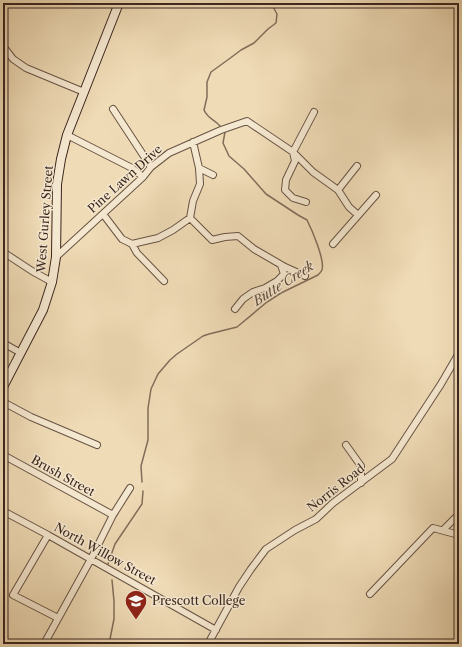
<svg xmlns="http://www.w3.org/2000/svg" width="462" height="647" viewBox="0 0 462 647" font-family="'Libre Caslon Text',serif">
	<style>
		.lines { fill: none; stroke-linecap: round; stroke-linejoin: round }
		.stream { stroke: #826d5a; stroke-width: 1.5 }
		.minor-casing { stroke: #685344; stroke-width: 8 }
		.secondary-casing { stroke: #3b261e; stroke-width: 10 }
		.minor { stroke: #f5e8d0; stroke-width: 6 }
		.secondary { stroke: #f5e8d0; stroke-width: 8 }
		.labels { text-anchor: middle; stroke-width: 3; stroke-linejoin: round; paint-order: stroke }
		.street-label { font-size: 12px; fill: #3b261e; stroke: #f5e8d0 }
		.poi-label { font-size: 12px; fill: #3b261e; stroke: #f5e8d0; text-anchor: start }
		.water-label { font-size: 13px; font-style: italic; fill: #5f4a3c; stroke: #f5e8d0 }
	</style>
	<rect width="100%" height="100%" fill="#efdbb6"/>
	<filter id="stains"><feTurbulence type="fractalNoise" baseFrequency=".005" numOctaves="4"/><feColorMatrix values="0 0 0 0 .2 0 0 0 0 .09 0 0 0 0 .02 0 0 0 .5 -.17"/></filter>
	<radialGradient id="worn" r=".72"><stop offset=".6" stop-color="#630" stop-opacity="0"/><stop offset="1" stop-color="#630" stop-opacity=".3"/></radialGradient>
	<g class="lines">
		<path class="stream" d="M220 126C214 119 208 119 204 110L207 97V82L211 72 229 59 241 50 254 43 268 29 276 23 277 14 271 3
			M142 482 141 466 148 440V408L151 389 158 374 170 360 177 354 203 336 209 334 237 327 267 302 281 293 318 275C319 274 321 272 322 270 325 260 312 230 307 220L298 215 266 194 244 169 229 156 223 143 225 132
			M108 564 115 544 142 504 143 491
			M109 644 114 619V601L112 580"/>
		<g class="minor-casing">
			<path id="minor" d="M419 3 420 4
				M3 46 13 59 26 68 84 92
				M113 109 151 167
				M67 135 132 168 143 177
				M199 168 213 175
				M338 190 357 166
				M306 202 293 198 285 190 286 180 295 161 293 152 314 112
				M103 214 122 239 132 244 158 238 173 230 190 218 193 201 200 184 199 168 193 142
				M190 218 212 240 225 237 238 236 254 249 285 267 305 276
				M132 244 137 253 164 281
				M333 244 376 195
				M3 252 32 271 52 282
				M56 257 143 177 151 167 169 153 221 130 247 121 293 152 313 172 338 190 349 207 358 215
				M235 309 243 299 253 292 265 288 277 281 284 274 281 265
				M3 343 21 353
				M3 402 31 417 97 445
				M346 445 361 466V483
				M3 455 113 515
				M3 511 48 535 216 630
				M443 530 459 514
				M48 535 13 595 58 618
				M370 594 433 528 459 535
				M44 644 91 559 113 515 130 488
				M208 644 239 587 251 569 266 549 295 530 316 519 333 503 392 459 441 384 459 353"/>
		</g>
		<g class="secondary-casing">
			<path id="secondary" d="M3 387 43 310 52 282 56 257 57 184 61 159 67 135 119 3"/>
		</g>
		<use href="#minor" class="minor"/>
		<use href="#secondary" class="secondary"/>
	</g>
	<defs>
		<g id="university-pin" transform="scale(1.15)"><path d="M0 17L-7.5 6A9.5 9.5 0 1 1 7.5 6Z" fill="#8f2418" stroke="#f5e8d0"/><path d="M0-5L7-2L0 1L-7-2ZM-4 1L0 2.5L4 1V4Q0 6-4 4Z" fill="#fff"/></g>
	</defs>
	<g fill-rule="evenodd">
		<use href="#university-pin" x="136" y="601"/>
	</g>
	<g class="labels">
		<g class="street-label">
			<text transform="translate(125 179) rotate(-42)" y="4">Pine Lawn Drive</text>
			<text transform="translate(45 219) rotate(-86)" y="4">West Gurley Street</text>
			<text transform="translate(63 476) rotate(29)" y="4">Brush Street</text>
			<text transform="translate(336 488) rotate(-38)" y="4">Norris Road</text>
			<text transform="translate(105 554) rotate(29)" y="4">North Willow Street</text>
		</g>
		<g class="poi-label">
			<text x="152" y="605">Prescott College</text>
		</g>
		<g class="water-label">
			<text transform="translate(283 283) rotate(-33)" y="5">Butte Creek</text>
		</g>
	</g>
	<rect width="462" height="647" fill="none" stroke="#efdbb6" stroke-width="16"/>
	<rect x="4" y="4" width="454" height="639" fill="none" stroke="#3b261e" stroke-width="2"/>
	<rect x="8" y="8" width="446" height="631" fill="none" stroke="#3b261e"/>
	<rect width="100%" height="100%" filter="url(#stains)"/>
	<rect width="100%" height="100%" fill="url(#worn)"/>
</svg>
